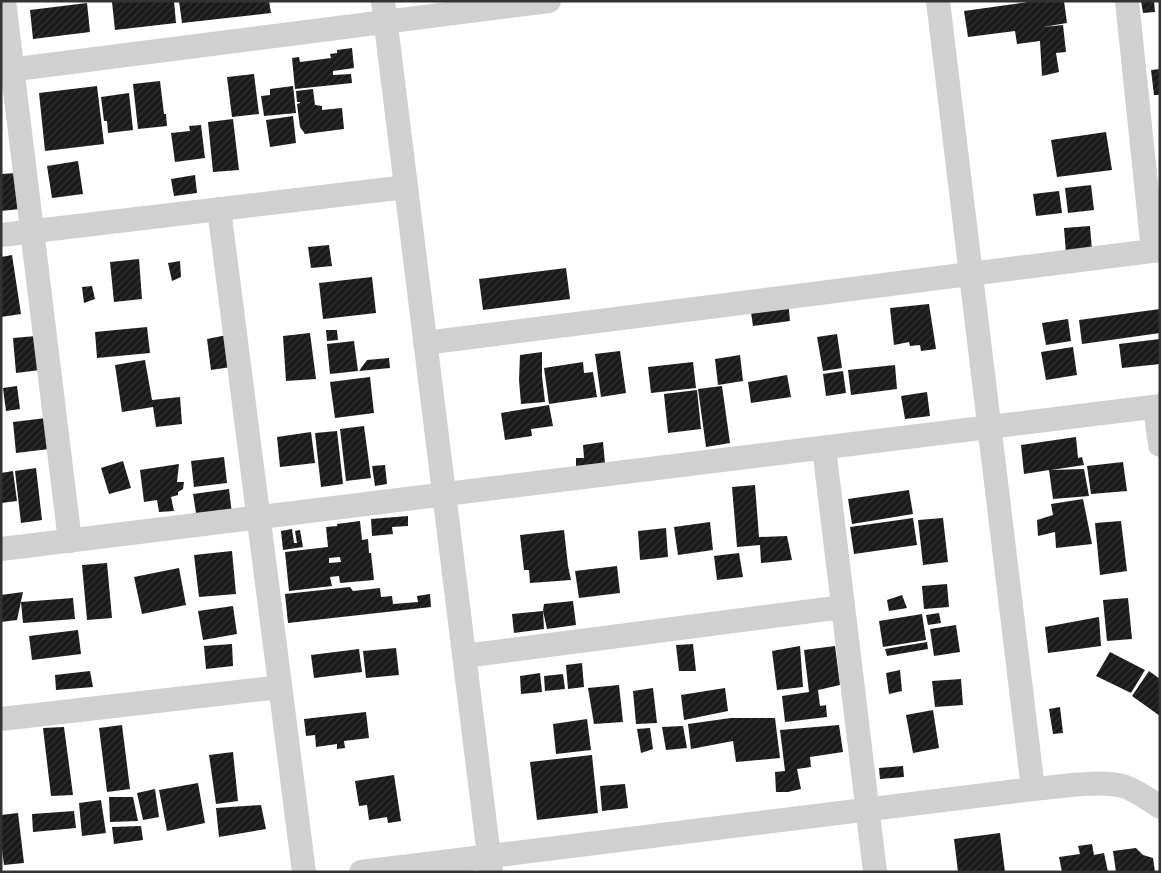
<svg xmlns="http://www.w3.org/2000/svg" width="1161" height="873" viewBox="0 0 1161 873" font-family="'Source Sans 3',sans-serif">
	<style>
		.building { fill: url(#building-hatch); fill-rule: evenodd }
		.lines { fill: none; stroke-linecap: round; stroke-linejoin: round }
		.minor { stroke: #d0d0d0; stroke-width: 24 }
	</style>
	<defs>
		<pattern id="building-hatch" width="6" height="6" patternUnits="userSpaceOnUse" patternTransform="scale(1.25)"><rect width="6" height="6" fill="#1a1a1a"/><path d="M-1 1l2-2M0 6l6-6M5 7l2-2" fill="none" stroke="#333"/></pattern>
	</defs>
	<rect width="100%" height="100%" fill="#fff"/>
	<path class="building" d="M120 1H174L176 23 115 30 112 2Z
		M179 1H269L271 13 182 23Z
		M1035 1H1064L1067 23 1043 27 1063 25 1066 52 1056 53 1059 72 1042 76 1040 41 1017 44 1015 31 968 37 964 11Z
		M1141 1H1154L1155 12 1143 13Z
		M87 3 90 32 33 39 30 10Z
		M352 48 354 68 333 71V75L351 74 352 83 295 89 292 58 299 57 300 62 331 58 330 54 337 53V50Z
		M1160 69V95H1154L1151 70Z
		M254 74 259 114 232 117 227 77Z
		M160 81 164 114H166L167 126 138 129 133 84Z
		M97 86 104 144 45 151 39 93Z
		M293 86 296 113 264 116 261 96 270 95V89Z
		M313 89 315 105 322 106V110L342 108 344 129 305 134 300 127 297 104 300 103V102H297L296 91Z
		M129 93 133 130 108 133 107 121H104L101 97Z
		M293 116 296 143 270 147 266 120Z
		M233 119 239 170 213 172 208 122Z
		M201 125 205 158 175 162 171 133 190 131 189 126Z
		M1106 132 1112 170 1057 177 1051 140Z
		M78 161 83 194 52 198 47 166Z
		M17 173 20 209 1 211V174Z
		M195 175 197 193 174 196 171 179Z
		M1091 185 1094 210 1068 213 1065 188Z
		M1059 191 1062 213 1036 216 1033 194Z
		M1090 226 1092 251 1066 253 1064 228Z
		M329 245 332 266 311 268 308 247Z
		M12 255 21 314 1 317V257Z
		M139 259 142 299 114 302 110 262Z
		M180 261 181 277 172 281 168 263Z
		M566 268 570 299 483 310 479 279Z
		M372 277 376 313 323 319 319 283Z
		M92 286 95 299 84 303 82 287Z
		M788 301 790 321 753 326 750 306Z
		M929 304 936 349 921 351 920 345 910 346 909 342 894 345 890 308Z
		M1160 309V333L1082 344 1079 320Z
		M1068 319 1071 341 1046 345 1042 323Z
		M147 327 150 353 97 358 95 332Z
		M326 330H337L338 340 327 341Z
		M310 333 316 379 286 381 283 336Z
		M837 334 842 368 823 371 817 337Z
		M227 335 231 367 211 370 207 339Z
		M36 336 40 370 16 373 13 338Z
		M1160 339V364L1122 368 1119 344Z
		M354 341 358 371 330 374 327 344Z
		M1073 347 1077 375 1046 380 1041 352Z
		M620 351 626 393 601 397 595 354Z
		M542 352V376L545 402 521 404 519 380 520 355Z
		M740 355 743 381 718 385 715 359Z
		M389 358 390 368 359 371 367 360Z
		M145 360 152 400 180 397 182 424 156 427 153 407 122 412 115 365Z
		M583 362 584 373 593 372 597 397 549 404 544 368Z
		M693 362 696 388 651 393 648 367Z
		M895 365 897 389 851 395 848 370Z
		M843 371 846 393 826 396 823 374Z
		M787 375 791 397 751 403 748 382Z
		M370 377 374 413 335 418 330 382Z
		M17 386 20 409 6 411 3 388Z
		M722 386 730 443 706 447 698 389Z
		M697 390 701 429 668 433 664 394Z
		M927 392 930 416 905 419 901 396Z
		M549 405 553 426 531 429 532 436 505 440 501 413Z
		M46 418 49 449 16 453 13 422Z
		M364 426 371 478 346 481 340 429Z
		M337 431 343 484 321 487 315 433Z
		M311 432 315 463 280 467 277 437Z
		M1076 437 1078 458 1082 457 1084 465 1051 470 1084 469 1089 496 1053 499 1049 470 1024 474 1021 445Z
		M603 442 605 463 576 467V458H584L583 445Z
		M224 457 227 483 194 487 191 461Z
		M123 461 131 488 109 494 101 468Z
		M1123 462 1127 491 1091 494 1087 466Z
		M179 464 177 482H184L183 489 178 492V495L171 497 174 511 159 512 157 500 144 502 140 470Z
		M385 465 387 484 375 486 372 466Z
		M36 468 42 520 21 523 15 471Z
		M13 471 17 501 1 503V473Z
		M755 485 759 537 787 536 792 560 761 563 760 545 737 547 732 487Z
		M229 489 232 514 197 519 193 494Z
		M909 490 913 514 852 524 848 499Z
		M1083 499 1092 544 1056 548 1055 532 1038 536 1037 520 1053 515 1051 504Z
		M408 516V526L392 527 393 534 372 536 371 519Z
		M913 518 917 545 854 554 850 527Z
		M943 518 948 562 923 565 918 520Z
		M360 521 362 540 368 539 369 553H371L374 580 340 583 339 576 330 577 332 586 289 591 285 552 328 547 326 527 337 526V524ZM340 557 341 562 329 563V558Z
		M1121 521 1127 571 1100 575 1095 523Z
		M710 522 713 550 678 555 674 527Z
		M666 528 668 557 640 560 638 531Z
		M292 529 294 543H297L295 531 300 530 303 547 283 550 281 531Z
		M564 530 568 566 571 580 530 583 529 570H524L520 535Z
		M232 551 236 594 199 597 194 555Z
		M739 553 743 577 717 580 714 556Z
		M107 563 112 618 87 620 82 565Z
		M617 566 620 593 579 598 575 571Z
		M179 568 186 605 142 614 134 577Z
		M947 584 949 607 924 609 922 586Z
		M350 587 353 591 380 588 381 597 392 596 393 604 418 602 417 596 430 594 431 607 288 623 285 594Z
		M23 592 17 620 1 622V595Z
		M902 595 907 608 889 611 887 600Z
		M73 598 75 619 23 623 21 602Z
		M1128 598 1132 639 1107 641 1103 600Z
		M573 601 576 625 547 629 543 611 544 629 514 633 512 614 543 611 544 604Z
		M233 606 237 634 203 640 198 611Z
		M939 613 941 623 928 625 926 615Z
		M922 614 926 640 883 647 879 621Z
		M1099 617 1101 646 1048 653 1045 627Z
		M956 625 960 652 934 656 930 629Z
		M78 630 81 654 32 660 29 636Z
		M927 642 928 649 887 656 885 649Z
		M232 644 233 666 206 669 204 646Z
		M693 644 696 671H679L676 645Z
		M800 646 803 687 777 690 772 651Z
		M835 646 840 685 818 690 820 706 826 705 827 717 785 722 782 696 809 692 804 650Z
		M396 648 399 675 366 678 363 651Z
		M359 649 362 672 314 678 311 655Z
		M1110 652 1145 670 1131 693 1096 676Z
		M582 663 584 687 568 689 566 665Z
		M900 670 902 691 889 694 886 673Z
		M90 671 93 687 56 690 55 675Z
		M1149 671 1160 679V716L1132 696Z
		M540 673 542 692 521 694 520 676Z
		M563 674 565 689 545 691 544 676Z
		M961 679 963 705 935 707 932 681Z
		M619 685 623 722 594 724 588 688Z
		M653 688 657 723 636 724 633 691Z
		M725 688 728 711 684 720 681 695Z
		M1060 707 1063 733 1053 734 1049 709Z
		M933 710 939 748 913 753 906 715Z
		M366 712 369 738 344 741 345 748 337 749V744L316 747 315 735 306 736 304 719Z
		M731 718H775L780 758 736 762 733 741 691 749 688 724Z
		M587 719 591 750 556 754 553 724Z
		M122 725 130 789 107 792 99 728Z
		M839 725 843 752 810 757 811 767 797 769 801 789 788 792H776L775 772 785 771 780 730Z
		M683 726 687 748 666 750 662 727Z
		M64 727 73 795 51 796 43 728Z
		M650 728 653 749 641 753 637 729Z
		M233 752 238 801 216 804 209 755Z
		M592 755 598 813 537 820 530 762Z
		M903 766 904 777 880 779 879 768Z
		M394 775 401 821 388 823 387 817 369 820 367 805 359 806 355 781Z
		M198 783 205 823 167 831 159 790Z
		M625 784 628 808 602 811 600 786Z
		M155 789 159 817 143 820 137 793Z
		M109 797H133L138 821 110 822Z
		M101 800 106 833 82 836 79 803Z
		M261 805 266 829 219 837 216 808Z
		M74 811 76 828 33 832 32 814Z
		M18 813 24 863 4 865 1 842V815Z
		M141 826 143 840 114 844 112 827Z
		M1000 833 1005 872H958L954 839Z
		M1092 844 1094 855 1104 853 1108 872H1062L1059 857 1080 854 1078 846Z
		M1136 848 1143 855 1153 858 1155 872H1116L1113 851Z"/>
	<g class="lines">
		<path class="minor" d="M4 1 70 541
			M383 1 491 872
			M938 1 1033 789
			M1127 1 1153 251
			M1 71 549 1
			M219 209 304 872
			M1 235 406 187
			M425 343 1160 250
			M1155 407 1160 445
			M824 448 875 872
			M1 549 1160 406
			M464 656 843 607
			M1 719 280 687
			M361 872 1033 789C1058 787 1103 779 1126 787 1138 792 1150 800 1160 807"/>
	</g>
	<rect width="1161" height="873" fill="none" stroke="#333333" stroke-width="5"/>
</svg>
